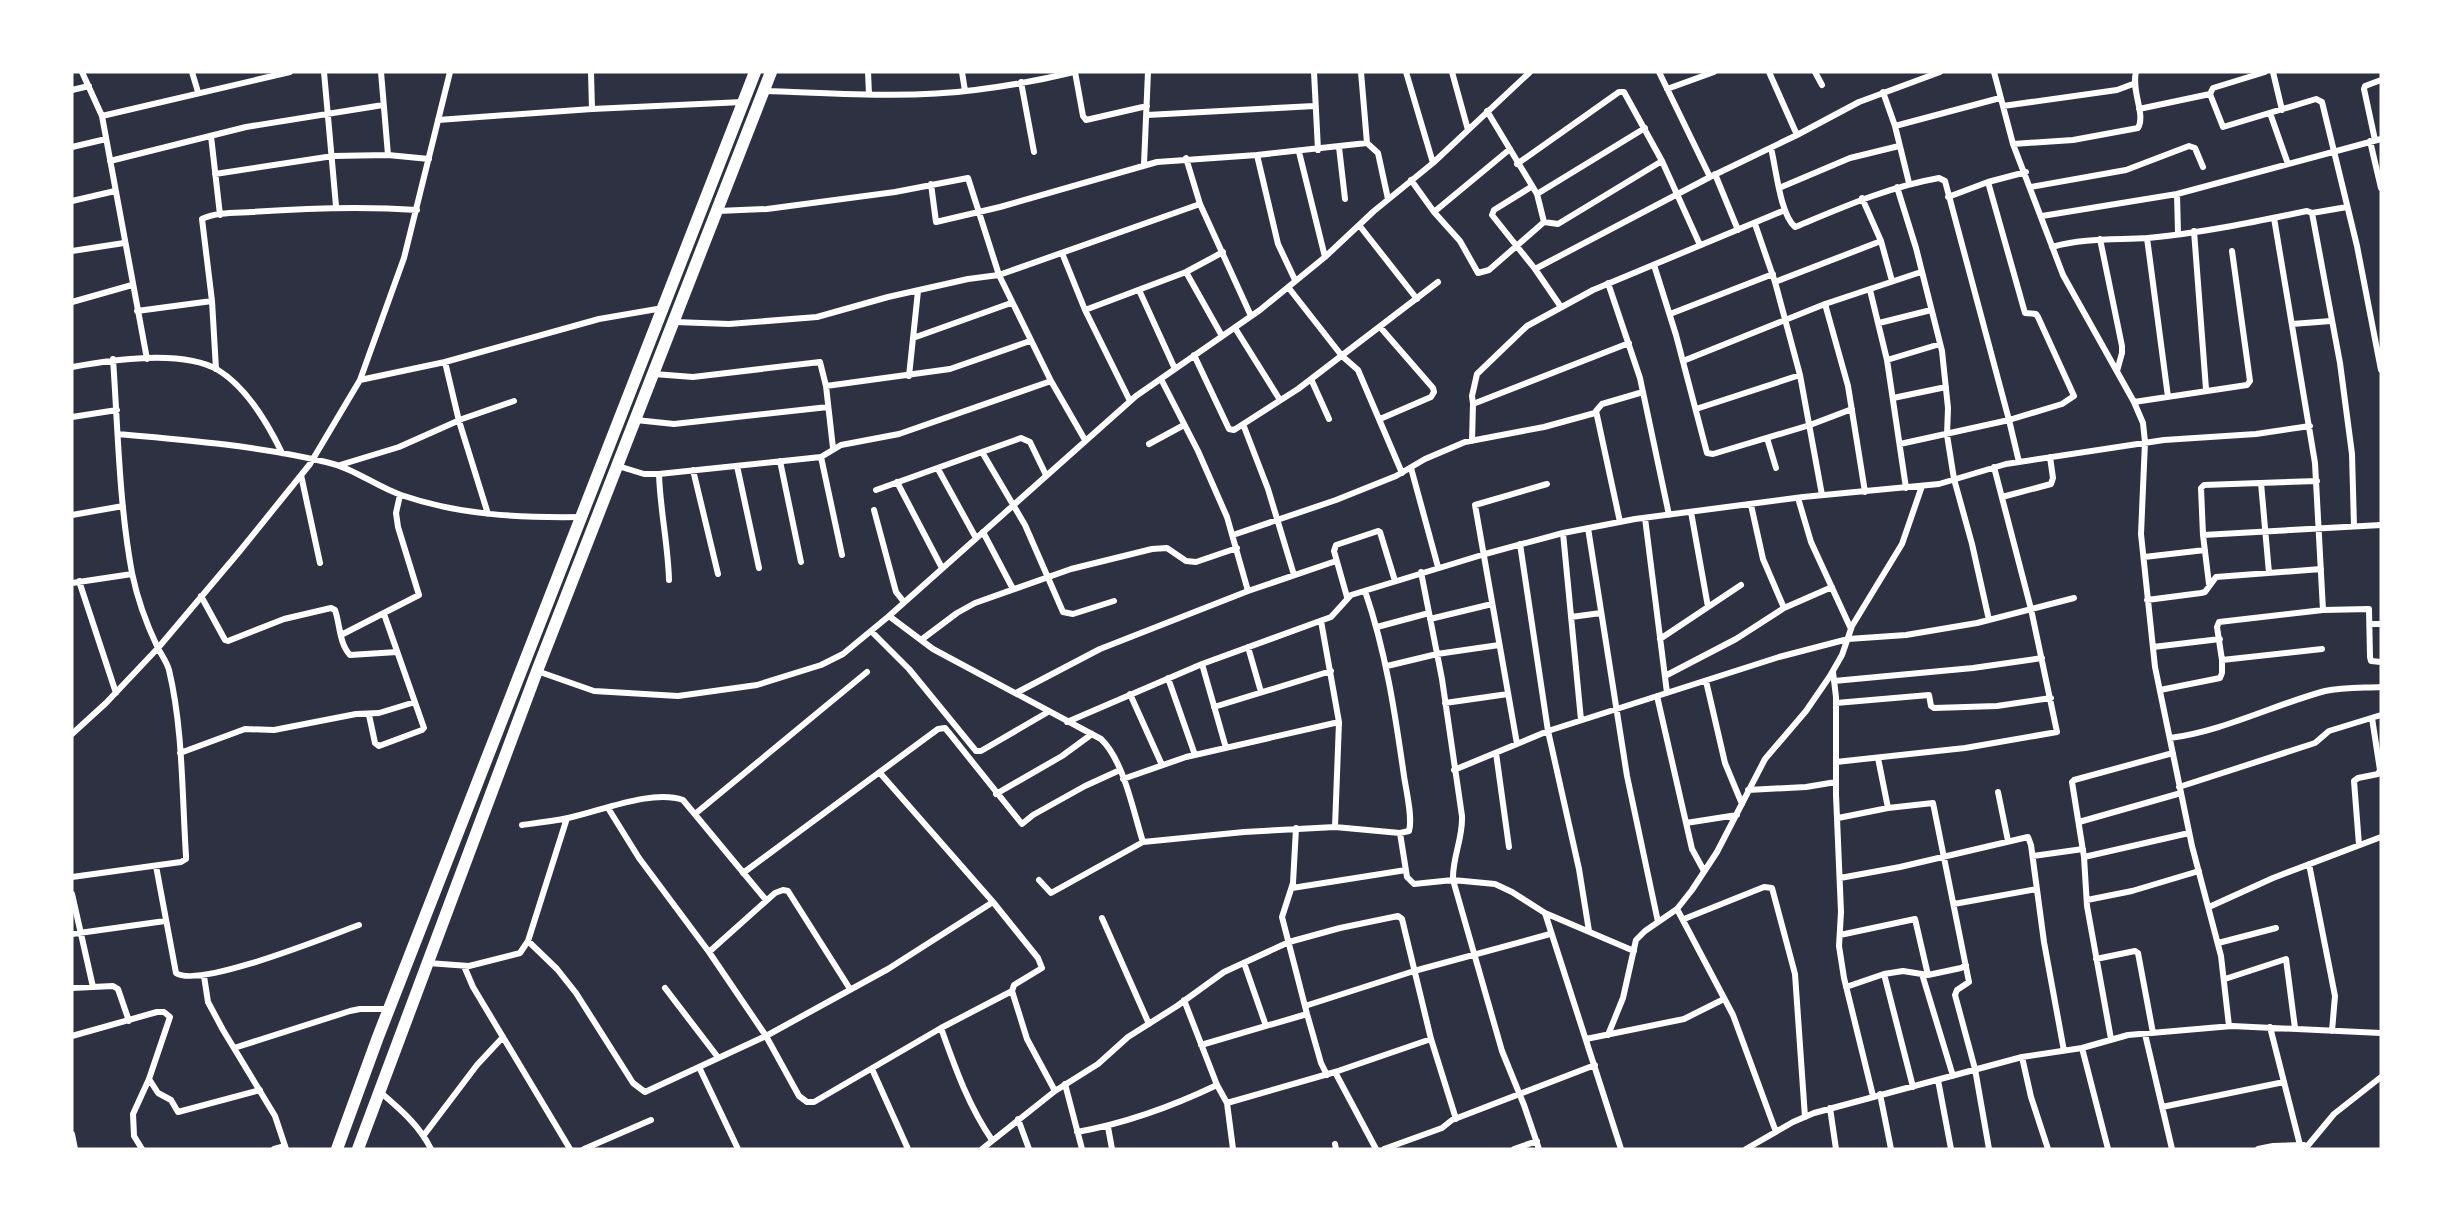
<svg xmlns="http://www.w3.org/2000/svg" width="2453" height="1221" viewBox="0 0 2453 1221" font-family="Signika,sans-serif">
	<style>
		.lines { fill: none; stroke-linecap: round; stroke-linejoin: round }
		.minor { stroke: #fff; stroke-width: 6 }
		.primary { stroke: #fff; stroke-width: 12 }
	</style>
	<rect width="100%" height="100%" fill="#2d3142"/>
	<g class="lines">
		<path class="minor" d="M82 72 102 116 147 359
			M192 72 198 92
			M324 72 336 206
			M381 72 388 155
			M591 72 592 109
			M868 72 869 94
			M962 72 965 91
			M1075 72 1083 116 1086 120 1147 106
			M1314 72 1318 150
			M1361 72 1367 143 1378 153 1388 199
			M1406 72 1433 163
			M1452 72 1468 130
			M1659 72 1710 177
			M1769 72 1797 135
			M1815 72 1822 85
			M1994 72 2013 144 2063 275 2134 402 2143 423 2145 442 2141 534 2155 667 2192 846 2221 956 2229 1026
			M2273 72 2282 110
			M1021 82 1034 152
			M1667 89 1714 72
			M72 90 89 86
			M765 91C832 93 908 99 975 90 1008 86 1041 80 1074 72
			M1883 92 1895 126 1909 183
			M2210 94 2223 127 2316 99 2322 102 2357 246 2381 370
			M2003 106 2117 90 2133 84
			M2139 109 2210 94 2213 88 2265 72
			M1487 111 1537 194 1544 222
			M2270 113 2288 164
			M1147 115 1314 106
			M102 116 290 72
			M438 120 592 109 743 102
			M1895 126 2000 98
			M211 136 220 215
			M2375 140 2364 89 2365 86 2381 80
			M2370 141 2381 188
			M2013 144 2073 140 2138 128C2146 115 2131 91 2136 72
			M72 147 106 139
			M1339 147 1345 199
			M1771 148C1776 168 1780 214 1795 227 1843 207 1888 187 1939 178L1945 181 2009 420 1900 444
			M1299 152 1325 257
			M1257 155 1278 244 1295 280
			M1186 158 1200 204 1251 316
			M110 161 246 127 383 105
			M1144 164 1148 72
			M1517 164 1619 92H1624L1662 161 1700 245
			M215 174 333 156 388 155 429 159
			M1715 174 1738 230
			M1411 180 1434 212 1460 241 1478 273 1489 270 1544 222
			M1988 182 2025 313 2036 314 2038 317 2074 396 2062 404 2009 420 2019 462
			M931 184 936 222 1000 207 1157 162 1257 155 1367 143
			M1531 187 1494 210 1492 215 1535 269 1561 307
			M1897 187 1916 248 1942 351 1948 408 1947 435 1954 479 1972 544 1989 620
			M2031 187 2126 170 2189 146 2195 148 2203 167
			M1779 188 1850 158 1899 146
			M1537 194 1645 128
			M2177 194 2178 233
			M1948 197 1988 182 2026 172
			M1862 198 1881 241 1892 281
			M72 201 115 191
			M718 211 767 209 895 192 968 178 999 275 1051 381 1085 440
			M1434 212 1510 149
			M2312 213 2340 363 2352 454 2354 526
			M2042 216 2177 194 2381 139
			M2274 218 2315 463 2323 610
			M1544 222 1558 224 1662 161
			M1755 224 1775 282 1800 375 1822 495
			M1359 225 1417 299
			M2194 231 2206 389
			M2147 238 2168 397
			M2100 239 2122 346V353L2117 371
			M2052 247C2083 238 2115 240 2148 238 2201 233 2254 222 2307 211L2312 213 2347 207
			M72 251 124 243
			M1062 253 1085 310 1130 401
			M1654 265 1676 335 1707 453 1713 454 1810 425 1852 409
			M1535 269 1710 177 1797 135 1859 102 1940 72
			M1186 272 1222 336
			M1775 282 1881 241
			M1608 283 1640 378 1669 515
			M1288 287 1342 356 1358 370 1402 473
			M1139 290 1175 369
			M1870 290 1887 360 1906 488
			M72 302 132 285
			M1825 304 1848 386 1865 492
			M1085 310 1186 272 1223 252
			M137 311 212 301
			M1670 314 1773 274
			M675 322 729 324 817 317 888 297 968 279 999 275 1200 204
			M1879 323 1931 310
			M2292 324 2331 321
			M1235 328 1280 400
			M913 338 1011 303
			M1194 355 1229 429 1234 430 1298 389 1438 282
			M1887 360 1940 344
			M1683 361 1825 304 1921 272
			M445 362 459 421 488 514
			M72 367C111 360 182 349 218 370 246 387 268 424 282 453
			M216 369 212 301 202 219C216 212 237 213 252 212 308 208 362 206 417 210
			M654 374 693 377 820 362 826 386 833 448
			M909 376 918 291
			M1161 379 1198 451 1227 517 1248 591
			M1311 379 1329 419
			M360 380 445 362 599 319 663 308
			M826 386 950 369 1030 341
			M1893 398 1946 387
			M2134 402 2247 385 2250 381 2232 251
			M1473 404 1472 396 1477 374 1527 326 1593 290 1785 210
			M1696 409 1800 375
			M72 417 117 410
			M1380 419 1431 397 1434 392 1433 388 1380 327
			M636 420 674 424 828 407
			M1243 424 1268 489 1294 575
			M118 434C187 440 259 446 326 462 354 468 375 486 401 495 459 515 520 518 581 517
			M1767 438 1776 468
			M1472 441 1473 404 1629 343
			M1149 444 1184 425
			M982 452 1025 525 1063 612 1073 614 1114 601
			M821 457 842 555
			M780 461 801 562
			M340 465 399 447 462 419 514 401
			M618 466 644 474H659L821 457 841 445 899 434 1051 381
			M737 466 759 568
			M1411 468 1438 567
			M938 469 976 538
			M693 470 718 574
			M659 474C660 509 668 544 669 580
			M301 475 320 563
			M897 482 942 568
			M2261 483 2269 573
			M876 490 1021 438 1030 442 1046 475
			M2002 497 2051 484 2053 478 2050 457
			M1798 498 1811 542 1851 629
			M1751 505 1763 559 1784 608
			M874 510 896 592 904 602
			M1691 512 1708 607
			M72 515 123 506
			M1645 518 1667 693
			M1620 522 1596 411 1602 404 1643 392
			M1588 528 1627 776 1658 922
			M983 532 1013 589
			M1563 533 1581 720
			M1233 535 1336 500 1396 476 1425 459 1465 442 1544 427 1595 413
			M2203 535 2381 525
			M1520 544 1548 731 1579 869 1589 931
			M2144 557 2205 550
			M1421 572 1442 679 1462 816C1463 839 1452 858 1453 880L1502 1051 1524 1105 1539 1149
			M79 581 116 693
			M72 583 132 574
			M2209 584 2203 535 2201 488 2204 485 2317 481
			M201 596 225 640 228 641 284 619 331 608 335 610C340 624 339 643 350 655L397 652
			M1347 597 1334 551 1336 545 1378 531 1380 532 1395 581
			M2147 600 2201 593 2205 592 2216 577 2321 569
			M889 616 933 649 1101 739C1124 761 1133 811 1143 842
			M1571 617 1601 613
			M1430 619 1492 604
			M1321 621 1339 722 1335 827
			M2371 624H2381
			M1377 627 1429 613
			M871 631 909 669 976 751H981L1048 712
			M341 635 419 595 398 527 396 513 400 495
			M1660 639 1741 585
			M921 640 957 613 975 603 1071 569 1152 549 1167 548 1186 561 1196 562 1237 548
			M1248 647 1261 692
			M2153 647 2220 639
			M2222 660 2217 627 2219 622 2323 610 2369 609 2370 657 2371 661 2381 662
			M1202 664 1226 748
			M1387 666 1437 654 1499 645
			M537 671 594 691 678 696 757 685 821 665 843 654 889 616 1136 396 1260 310 1325 257 1374 211 1433 163 1530 72
			M1833 672 1836 697V795L1841 912 1839 946 1844 978 1873 1096
			M1665 676 1736 639 1784 608 1832 587
			M1168 678 1195 755
			M1706 681 1725 763 1742 804
			M1834 681 1973 668 2042 658
			M2160 690 2220 678 2222 673V660L2322 649
			M1016 693 1100 649 1248 591 1336 561
			M1130 694 1162 765
			M1657 696 1692 849 1704 871
			M1445 703 1508 694
			M1836 703 1929 695 1931 706 1934 708 1997 706 2051 698
			M1214 707 1331 671
			M369 715 375 743 379 746 422 730 424 728 384 614
			M1067 722 1202 664 1331 617 1351 595 1485 554 1563 533 1635 519 1803 497 1939 484 2006 464 2164 440 2256 434 2310 426
			M72 734 106 703 158 648 239 552 310 464 360 380 404 258 450 72
			M2170 738C2224 731 2273 705 2325 691 2343 687 2363 688 2381 687
			M1517 744 1475 505 1547 484
			M180 753 245 729 274 730 356 714 379 713 415 702
			M1496 753 1509 847
			M1878 758 1888 808
			M1836 762 1965 748 2057 732 2031 609 1994 467
			M1454 770 1548 731 1779 657 1848 639 1906 635 1977 623 2074 598
			M880 773 993 902 1038 958 1042 968 1014 985 1012 991 1027 1039 1055 1091
			M1123 779 1186 757 1339 722
			M2179 787 2315 743 2329 731 2381 715
			M1748 790 1806 787 1836 782
			M1998 792 2008 841
			M996 794 1062 756 1092 734
			M608 808 639 858 709 952 766 1036 799 1096 807 1102H814L941 1028 1012 991
			M695 814 867 672
			M1838 818 1888 808 1933 803 1969 982 1957 990 1955 995 1975 1069 1989 1149
			M2079 822 2181 793
			M1686 823 1737 815
			M522 825C537 823 553 821 568 818 601 811 652 789 683 800L766 900
			M1296 828 1293 883 1282 917 1307 1014 1321 1063 1327 1075
			M1400 833 1407 877 1414 884 1453 880 1495 884 1512 892 1545 913 1634 951
			M2359 845 2354 781 2358 778 2378 774 2380 770 2372 718
			M2033 856 2083 849
			M2084 857 2189 833
			M2309 864 2335 996 2332 1031
			M156 866 176 973C199 989 329 936 359 925
			M743 873 938 729 945 728 950 734 1022 824 1033 815 1085 786 1120 770
			M72 877 181 862 186 859V856C182 795 183 728 169 670 166 660 161 655 157 646 146 623 137 597 132 573 119 503 118 430 113 359
			M1840 878 1900 867 2028 837 2031 845 2044 942 2064 1051
			M1039 880 1051 893 1143 842 1244 832 1335 827 1400 833 1409 831C1413 818 1406 790 1404 776 1395 713 1386 652 1365 591
			M1292 888 1406 870
			M72 894 93 987
			M2087 900 2132 891 2199 871
			M1954 904 2037 889
			M2209 907 2273 878 2381 837
			M1677 909 1733 1015 1776 1132
			M1545 913 1621 1149
			M1102 918 1149 1024
			M1684 919 1764 887 1772 888 1795 974 1805 1117
			M72 934 165 921
			M1840 935 1915 919 1928 975
			M528 941 557 969 576 993 633 1083 645 1092 766 1036 888 969 993 902
			M2218 943 2276 928
			M709 952 775 893 783 890 788 891 850 989
			M2096 959 2135 951 2138 953 2153 1033
			M428 963 469 966 520 953 528 941 567 818
			M1244 963 1266 1026
			M464 966 473 987 570 1149
			M1884 974 1913 1087
			M1922 974 1953 1076
			M204 976 208 1002 223 1030 275 1116 286 1149
			M2225 979 2286 959 2295 1028
			M1846 987 1884 974 1903 971 1928 975 1961 968 1966 965
			M72 988 113 986 118 989 129 1021
			M665 988 717 1056
			M1184 1000 1217 1085 1227 1103 1233 1149
			M1305 1006 1414 971 1550 934
			M2270 1027 2300 1145
			M941 1028C955 1067 968 1105 992 1140
			M2145 1034 2172 1149
			M1608 1035 1623 998 1636 940 1645 931 1677 909 1692 890 1717 852 1765 759 1806 711 1830 676 1842 655 1852 626 1902 544 1922 486
			M72 1036 157 1012H164L170 1017 149 1079 133 1114 134 1136 142 1149
			M1586 1039 1684 1019 1724 999
			M2111 1039 2087 906 2084 857 2072 782 2074 780 2173 753
			M1201 1045 1307 1014
			M234 1048 350 1011 360 1009H389
			M2082 1048 2108 1149
			M2022 1057 2031 1097 2048 1149
			M699 1067 738 1149
			M872 1069 908 1149
			M1335 1072 1376 1149
			M149 1079 158 1093 171 1100 178 1112 260 1090
			M1938 1080 1951 1149
			M1065 1084 1082 1149
			M380 1092C400 1109 419 1125 431 1149
			M1880 1094 1891 1149
			M1227 1103 1335 1072 1431 1039
			M2162 1107 2284 1082
			M1830 1108 1836 1149
			M1018 1119 1029 1149
			M1108 1127 1112 1149
			M1077 1132C1127 1123 1171 1107 1217 1085
			M72 1134 75 1149
			M424 1135 477 1065 503 1037
			M1335 1144 1336 1149
			M274 1149 285 1146
			M584 1149 651 1120
			M982 1149 1055 1091 1098 1064 1128 1037 1177 1006 1224 972 1289 942 1340 928 1398 916 1402 919 1431 1039 1456 1119
			M1384 1149 1442 1128 1452 1120 1595 1065
			M1514 1149 1537 1141
			M1746 1149 1793 1122 1814 1113 2022 1057 2082 1048 2128 1035 2232 1026 2381 1033
			M2258 1149 2273 1146 2304 1145
			M2305 1149 2334 1114 2381 1077"/>
		<path class="primary" d="M337 1149 378 1037 755 72
			M358 1149 537 671 771 72"/>
	</g>
	<rect width="2453" height="1221" fill="none" stroke="#ffffff" stroke-width="147"/>
</svg>
